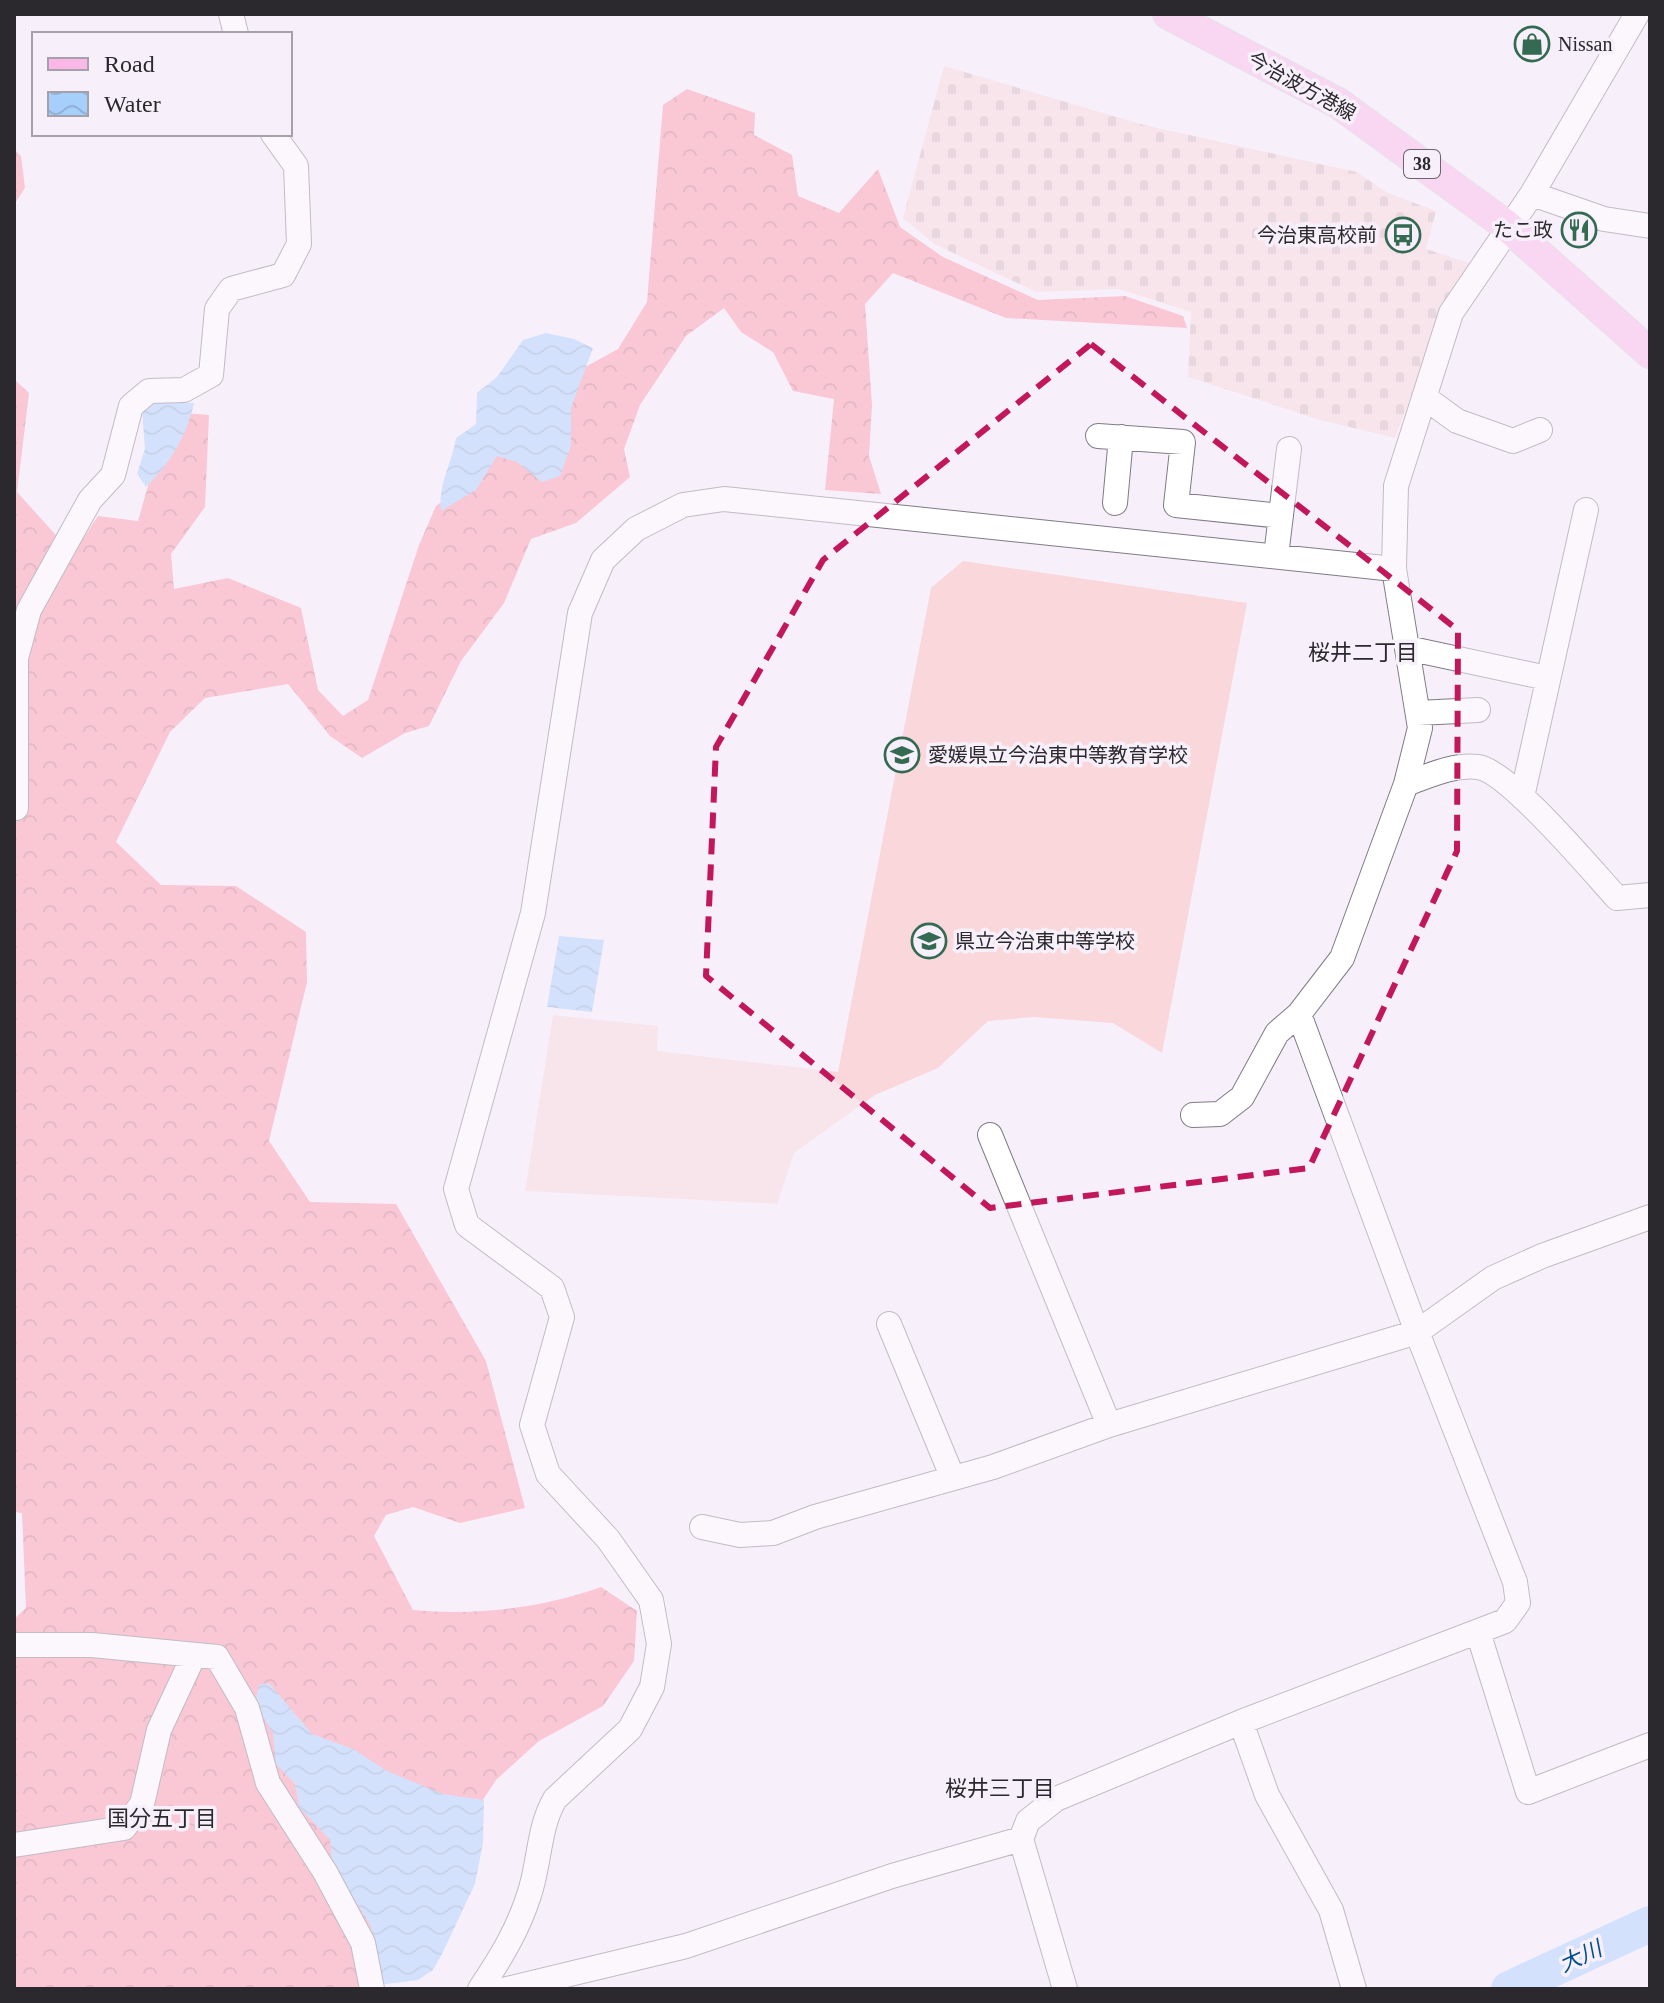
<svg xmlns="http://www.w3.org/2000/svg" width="1664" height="2003" viewBox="0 0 1664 2003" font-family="'Times New Roman','Noto Sans JP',serif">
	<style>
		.forest { fill: url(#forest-crowns) }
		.cemetery { fill: url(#cemetery-stones) }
		.pitch { fill: #f9d7da }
		.water { fill: url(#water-waves) }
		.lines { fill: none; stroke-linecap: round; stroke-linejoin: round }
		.river { stroke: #a7cffc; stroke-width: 36 }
		.minor-casing { stroke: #807b84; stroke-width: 26 }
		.major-casing { stroke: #d0d0d1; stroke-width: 32 }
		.minor { stroke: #fff; stroke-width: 24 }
		.major { stroke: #fbb7e5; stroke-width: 30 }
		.marked { fill: none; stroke: #c2185b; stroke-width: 6; stroke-dasharray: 16 10; stroke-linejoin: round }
		.labels { text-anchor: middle; stroke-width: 7; stroke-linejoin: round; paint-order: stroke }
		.shield { fill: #f7f0fb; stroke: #68656b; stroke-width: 2 }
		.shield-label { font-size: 18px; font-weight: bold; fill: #2b292d }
		.poi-label { font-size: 20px; fill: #2b292d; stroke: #f7f0fb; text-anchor: start }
		.street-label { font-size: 20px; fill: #2b292d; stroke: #f7f0fb }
		.neighbourhood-label { font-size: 22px; fill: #2b292d; stroke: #f7f0fb }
		.water-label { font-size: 22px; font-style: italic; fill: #025090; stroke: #f7f0fb }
	</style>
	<defs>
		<pattern id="forest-crowns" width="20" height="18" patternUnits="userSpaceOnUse" patternTransform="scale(2)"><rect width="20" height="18" fill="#fd94a4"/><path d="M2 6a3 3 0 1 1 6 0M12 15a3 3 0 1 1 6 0" fill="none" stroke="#cd7986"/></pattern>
		<pattern id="cemetery-stones" width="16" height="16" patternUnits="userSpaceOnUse" patternTransform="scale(2)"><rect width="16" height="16" fill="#f9d7da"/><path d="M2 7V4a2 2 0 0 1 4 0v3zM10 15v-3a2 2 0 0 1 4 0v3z" fill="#d6b9bb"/></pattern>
		<pattern id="water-waves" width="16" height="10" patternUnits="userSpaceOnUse" patternTransform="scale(2)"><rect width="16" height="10" fill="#a7cffc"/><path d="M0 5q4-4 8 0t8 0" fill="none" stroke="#90b2d8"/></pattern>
	</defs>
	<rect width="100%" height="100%" fill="#f7f0fb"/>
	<path class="forest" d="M687 89 755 113 754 135 792 155 798 196 839 213 878 169 900 227 943 257 1038 300 1125 296 1183 316 1187 328 1006 318 893 273 865 304 872 405 869 456 881 494 825 490 834 399 793 391 773 352 741 332 724 308 686 336 640 405 624 449 630 477 576 523 531 539 504 603 461 661 429 726 405 733 362 758 330 736 288 684 205 698 170 732 116 842 161 885 236 886 306 932 307 982 269 1141 310 1202 396 1204 486 1361 525 1508 460 1523 413 1507 386 1515 374 1536 413 1610C475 1616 543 1608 601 1587L637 1611 634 1661 603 1706 539 1741 496 1780 358 1989H14V1619L26 1608 22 1513 14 1512V379L29 393 17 492 73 554 98 516 138 521 154 465 183 413 209 415 205 507 171 554 174 589 228 578 301 608 318 690 343 716 368 700 419 545 436 506 468 482 569 376 618 349 647 302 663 105Z
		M14 149 21 156 25 188 14 205Z"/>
	<path class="cemetery" d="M944 66 1144 125 1357 172 1388 193 1436 211 1426 249 1472 264 1426 357 1395 438 1320 420 1188 377 1191 312 1119 289 1036 292 934 244 903 218Z"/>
	<path class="pitch" d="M963 561 1247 603 1162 1053 1113 1023 1034 1017 988 1021 938 1068 875 1095 794 1153 777 1204 525 1191 553 1015 658 1026 657 1051 838 1072 931 588Z"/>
	<path class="water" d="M546 333 574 339 593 348 571 408V446L560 476 542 482 517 462 497 456 476 490 441 511C438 484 451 466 456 438L476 424 477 393 497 377 523 340Z
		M154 401 194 403C187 435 170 464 146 487L137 474 145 449 142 411Z
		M559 936 604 940 592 1012 547 1007Z
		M269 1683 312 1734 353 1749 387 1771 443 1794 484 1800 483 1843 475 1884 442 1954 433 1970 418 1980 378 1985 372 1968 371 1926 332 1864 330 1840 299 1807 295 1784 276 1764 273 1734 255 1703 259 1685Z"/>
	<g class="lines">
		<path class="river" d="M1509 1989 1650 1924"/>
		<g class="minor-casing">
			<path id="minor" d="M231 14 236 34
				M1532 194 1604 219 1650 226
				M1424 397 1457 421 1513 441 1540 430
				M1098 436 1183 442 1176 505 1281 516
				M1115 503 1121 437
				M1276 556 1289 449
				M1407 648 1547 678
				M1418 713 1478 710
				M1406 784C1429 776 1453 764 1478 767 1509 771 1593 872 1617 898L1650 895
				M1522 797 1586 510
				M16 808V658L29 610 90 500 113 475 131 406 149 391 184 390 211 375 217 309 231 289 283 275 299 244 296 166 273 134
				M1193 1115 1220 1114 1242 1097 1277 1033 1299 1014 1342 958 1406 784 1420 728 1394 569 1396 486 1451 313 1532 194 1637 14
				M990 1135 1109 1425
				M889 1324 952 1476
				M702 1527 740 1535 773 1533 815 1517 993 1467 1109 1425 1417 1332 1493 1278 1542 1256 1650 1217
				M1478 1632 1528 1792 1650 1745
				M14 1645H92L217 1657 247 1708 268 1783 325 1872 363 1943 372 1989
				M1241 1722 1267 1795 1331 1910 1354 1989
				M14 1845 124 1828 142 1804 159 1730 194 1655
				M480 1989C500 1959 518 1930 529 1895 540 1863 538 1828 555 1799L630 1729 652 1687 659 1644 651 1600 608 1539 548 1474 532 1425 562 1317 552 1288 467 1225 456 1189 533 913 580 613 603 560 636 529 683 505 724 499 1394 569
				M507 1989 686 1946 892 1876 1021 1839
				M1065 1989 1021 1839 1028 1821 1056 1799 1241 1722 1505 1621 1518 1603 1515 1582 1417 1332 1299 1014"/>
		</g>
		<g class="major-casing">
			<path id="major" d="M1168 14 1338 103 1507 226 1650 353"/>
		</g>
		<use href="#minor" class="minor"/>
		<use href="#major" class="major"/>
	</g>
	<path d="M0 0H1664V2003H0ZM1091 344 1458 630 1457 851 1309 1168 990 1208 706 976 716 747 823 560Z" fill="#f7f0fb" fill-opacity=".55" fill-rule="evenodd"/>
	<path class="marked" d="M1091 344 1458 630 1457 851 1309 1168 990 1208 706 976 716 747 823 560Z"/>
	<defs>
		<g id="shop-ring" transform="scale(1.8)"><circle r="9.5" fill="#f7f0fb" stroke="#336a51" stroke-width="1.5"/><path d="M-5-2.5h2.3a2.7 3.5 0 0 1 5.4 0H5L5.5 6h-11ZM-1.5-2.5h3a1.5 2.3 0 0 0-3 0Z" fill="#336a51"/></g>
		<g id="restaurant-ring" transform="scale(1.8)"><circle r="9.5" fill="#f7f0fb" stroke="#336a51" stroke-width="1.5"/><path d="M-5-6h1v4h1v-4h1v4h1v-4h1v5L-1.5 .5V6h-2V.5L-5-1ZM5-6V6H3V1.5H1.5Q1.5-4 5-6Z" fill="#336a51"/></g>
		<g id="bus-ring" transform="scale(1.8)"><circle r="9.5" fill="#f7f0fb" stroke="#336a51" stroke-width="1.5"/><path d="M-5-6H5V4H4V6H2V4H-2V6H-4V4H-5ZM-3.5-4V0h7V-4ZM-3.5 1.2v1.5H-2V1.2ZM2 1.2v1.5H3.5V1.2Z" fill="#336a51"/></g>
		<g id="school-ring" transform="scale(1.8)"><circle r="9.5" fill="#f7f0fb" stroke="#336a51" stroke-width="1.5"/><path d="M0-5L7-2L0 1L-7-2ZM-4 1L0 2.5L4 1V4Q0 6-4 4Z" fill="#336a51"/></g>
	</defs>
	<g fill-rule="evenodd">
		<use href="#shop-ring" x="1532" y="44"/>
		<use href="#restaurant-ring" x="1579" y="230"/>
		<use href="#bus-ring" x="1403" y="235"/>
		<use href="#school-ring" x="902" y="755"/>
		<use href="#school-ring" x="929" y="941"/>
	</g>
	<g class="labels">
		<rect class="shield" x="1404" y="150" width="36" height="28" rx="6"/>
		<g class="shield-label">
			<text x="1422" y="170">38</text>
		</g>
		<g class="poi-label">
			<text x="1558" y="51">Nissan</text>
			<text x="1553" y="237" text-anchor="end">たこ政</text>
			<text x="1377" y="242" text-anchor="end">今治東高校前</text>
			<text x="928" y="762">愛媛県立今治東中等教育学校</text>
			<text x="955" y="948">県立今治東中等学校</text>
		</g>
		<g class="street-label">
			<text transform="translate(1302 86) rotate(29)" y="7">今治波方港線</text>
		</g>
		<g class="neighbourhood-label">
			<text x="1363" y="660">桜井二丁目</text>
			<text x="1000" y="1796">桜井三丁目</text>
			<text x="162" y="1826">国分五丁目</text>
		</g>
		<g class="water-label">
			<text transform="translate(1580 1956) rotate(-25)" y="8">大川</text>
		</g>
	</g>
	<rect width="1664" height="2003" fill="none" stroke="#2b292d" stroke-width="32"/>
	<rect x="32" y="32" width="260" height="104" fill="#f7f0fb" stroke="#a5a0a9" stroke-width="2"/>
	<rect x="48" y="58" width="40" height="12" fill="#fbb7e5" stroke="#a5a0a9" stroke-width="2"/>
	<text x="104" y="72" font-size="24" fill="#2b292d">Road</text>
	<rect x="48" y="92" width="40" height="24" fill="url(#water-waves)" stroke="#a5a0a9" stroke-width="2"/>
	<text x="104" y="112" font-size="24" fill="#2b292d">Water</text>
</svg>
